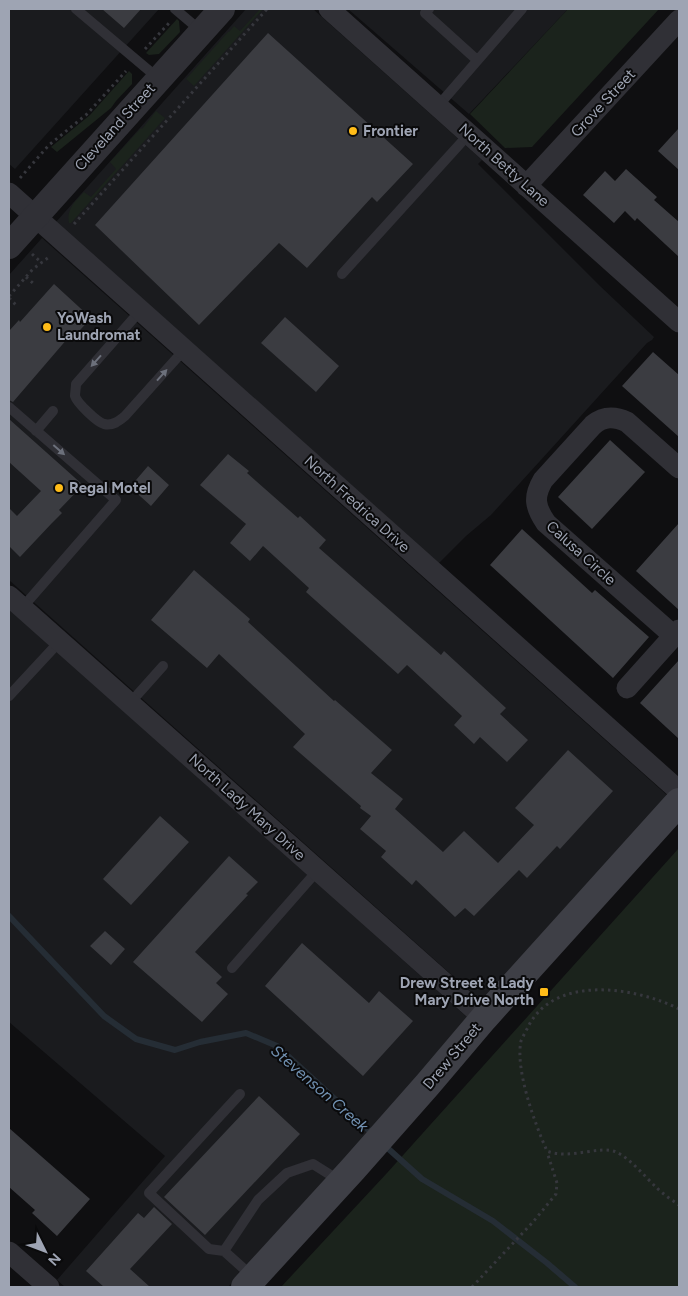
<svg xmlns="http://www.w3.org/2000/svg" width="688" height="1296" viewBox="0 0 688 1296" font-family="Figtree,sans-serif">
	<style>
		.built { fill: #1a1b1e }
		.green { fill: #1b231c }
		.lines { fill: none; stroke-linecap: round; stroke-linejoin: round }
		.stream { stroke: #252d35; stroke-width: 6 }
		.building { fill: #3b3c41 }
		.path { stroke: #36373d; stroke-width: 3; stroke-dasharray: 2.5 4; stroke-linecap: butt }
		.service { stroke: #303036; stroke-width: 10 }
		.minor { stroke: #303036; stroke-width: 21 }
		.tertiary { stroke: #303036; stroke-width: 26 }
		.secondary { stroke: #3e3f46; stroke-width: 28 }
		.oneway { fill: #6c707b }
		.poi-dot { fill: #ffbc18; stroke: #0a0a0b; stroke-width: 2 }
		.labels { text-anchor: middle; stroke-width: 4; stroke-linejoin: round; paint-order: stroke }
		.street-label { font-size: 15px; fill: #9ea4b3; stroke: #0a0a0b }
		.poi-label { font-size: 15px; font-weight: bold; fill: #9ea4b3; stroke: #0a0a0b; text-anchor: start }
		.water-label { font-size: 16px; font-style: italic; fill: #7191b2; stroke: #0a0a0b }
	</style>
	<rect width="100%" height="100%" fill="#0f0f11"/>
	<path class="built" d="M9 9H159L15 169 9 164Z
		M246 9H313L482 160 478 164 600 286 654 337 652 340 647 343 491 515 466 536 439 563 56 222Z
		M348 9H568L469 114Z
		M42 238 668 796 482 1002 9 580V275Z
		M9 609 468 1018 344 1161 228 1287H65L57 1280 165 1156 9 1022Z"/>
	<path class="green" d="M260 9H263L194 86 186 79 228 32H229L234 26 240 31Z
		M568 9H659L532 147 505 148 470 114Z
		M177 19 179 21 180 32 159 54 149 55 146 53Z
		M129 71 132 74V84L116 101 111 108 57 152 51 147 90 115Z
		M156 111 165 118 71 223H69C66 210 75 201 84 192L91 197 116 169 110 162 141 128 142 129Z
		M679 848V1287H281L387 1173Z"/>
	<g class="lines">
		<path class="stream" d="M9 916 104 1016 136 1039 175 1050 200 1042 246 1033 277 1046 374 1135
			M383 1144 422 1179 493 1221 547 1263 575 1287"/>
	</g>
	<path class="building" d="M102 9H141L124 28Z
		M268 33 413 164 377 202 372 197 307 268 279 243 199 325 95 225Z
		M679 128V170L658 151Z
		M626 169 657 197 654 200 679 222V257L637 218 635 221 625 211 614 223 583 195 605 171 615 181Z
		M54 284 91 318 71 340 68 338 13 402 9 400V331L19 320 20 322Z
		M285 317 339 366 316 392 261 343Z
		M653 352 679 375V437L622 386Z
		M9 419 83 485 59 510 62 513 52 523 20 557 9 546V508L17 516 41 491 9 462Z
		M610 440 645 472 592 529 558 497Z
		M228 454 249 471 247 473 298 518 300 516 326 540 319 548 441 655 444 651 506 708 500 714 528 740 507 762 480 737 474 744 454 725 462 716 407 665 398 674 306 592 309 588 263 546 250 561 230 543 246 524 200 485Z
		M148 466 169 485 151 506 130 487Z
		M679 523V610L636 571Z
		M522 529 592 593 595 590 649 637 613 678 490 565Z
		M194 570 250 619 248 622 334 701 335 700 392 750 371 773 403 799 395 809 443 852 464 831 498 863 534 825 515 808 568 750 613 791 560 849 557 846 527 878 519 870 474 916 465 908 455 917 416 880 412 885 381 857 386 851 360 829 371 816 360 808 361 806 293 747 305 734 219 654 207 668 151 620Z
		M679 660V739L640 703Z
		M160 816 189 842 131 905 103 879Z
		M229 856 258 882 246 894 248 895 195 952 222 977 216 983 228 994 202 1022 133 962Z
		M105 931 125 949 111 965 90 946Z
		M302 943 369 1003 379 991 413 1021 363 1076 265 986Z
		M259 1096 300 1134 205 1235 164 1197Z
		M9 1128 90 1199 57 1236 32 1213 35 1210 9 1187Z
		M154 1207 172 1224 130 1269 150 1287H104L86 1271 138 1213 144 1218Z"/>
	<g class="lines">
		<path class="path" d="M145 49 170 22
			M20 178 49 145 87 114 126 71
			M74 224 267 9
			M32 254 42 263
			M26 277 34 284
			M9 296 33 269 49 257
			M9 298 16 305
			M679 1009C636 987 554 974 528 1027 526 1031 523 1036 521 1041 515 1070 535 1124 547 1151 569 1160 600 1145 616 1152 630 1158 646 1178 657 1188 664 1195 672 1200 679 1205
			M472 1287 533 1222 556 1194 557 1183 547 1152"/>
		<path class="service" d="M76 9 159 79
			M175 9 201 31
			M429 9 425 13 477 60
			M438 106 522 9
			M342 274 469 134
			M140 311 76 384C76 387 75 393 75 396 77 403 97 422 104 424 113 426 119 421 125 416L184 350
			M9 407 116 500 22 608
			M36 431 53 411
			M9 696 60 641
			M130 703 163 666
			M232 968 318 870
			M224 1251 209 1249 149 1193 240 1094
			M253 1277 224 1251 258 1200 287 1173 313 1164 340 1181"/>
		<path class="minor" d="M329 9 679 322
			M526 186 679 20
			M9 193 679 791
			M9 596 484 1018
			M674 636 546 523C535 507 533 497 543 480L593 425C604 416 614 416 627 422L679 468
			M627 688 679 630
			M9 1252 49 1287"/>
		<path class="tertiary" d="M9 246 222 9"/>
		<path class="secondary" d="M245 1287 353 1169 428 1084 484 1018 679 802"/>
	</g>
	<defs><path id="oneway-solid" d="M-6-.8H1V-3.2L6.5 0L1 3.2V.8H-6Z" transform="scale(1.25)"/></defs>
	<g class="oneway">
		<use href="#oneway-solid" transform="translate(96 361) rotate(132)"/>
		<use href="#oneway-solid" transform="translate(162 375) rotate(-48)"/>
		<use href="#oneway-solid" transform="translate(59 450) rotate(41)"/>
	</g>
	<g class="poi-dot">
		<circle cx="353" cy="131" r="5"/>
		<circle cx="47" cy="327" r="5"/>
		<circle cx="59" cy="488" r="5"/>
		<rect x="539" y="987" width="10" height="10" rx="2.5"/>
	</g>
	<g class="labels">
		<g class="street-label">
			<text transform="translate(603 103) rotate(-47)" y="5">Grove Street</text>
			<text transform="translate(115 127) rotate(-48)" y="5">Cleveland Street</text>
			<text transform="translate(504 165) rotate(42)" y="5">North Betty Lane</text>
			<text transform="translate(357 504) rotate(42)" y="5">North Fredrica Drive</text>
			<text transform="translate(581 553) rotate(42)" y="5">Calusa Circle</text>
			<text transform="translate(247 807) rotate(42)" y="5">North Lady Mary Drive</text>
			<text transform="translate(452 1056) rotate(-50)" y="5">Drew Street</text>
		</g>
		<g class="poi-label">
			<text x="363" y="136">Frontier</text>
			<text x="57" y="323">YoWash<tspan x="57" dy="17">Laundromat</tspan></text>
			<text x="69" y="493">Regal Motel</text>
			<text x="534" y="988" text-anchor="end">Drew Street &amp; Lady<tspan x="534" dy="17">Mary Drive North</tspan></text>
		</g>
		<g class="water-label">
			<text transform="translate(320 1088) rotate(41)" y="6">Stevenson Creek</text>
		</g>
	</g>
	<rect width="688" height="1296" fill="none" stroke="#9ea4b3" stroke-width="20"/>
	<g transform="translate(45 1251) rotate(132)" stroke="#0a0a0b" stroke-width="4" paint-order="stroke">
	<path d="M0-4L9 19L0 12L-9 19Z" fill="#9ea4b3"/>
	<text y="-8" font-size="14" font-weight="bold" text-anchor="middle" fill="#9ea4b3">N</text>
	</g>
</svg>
